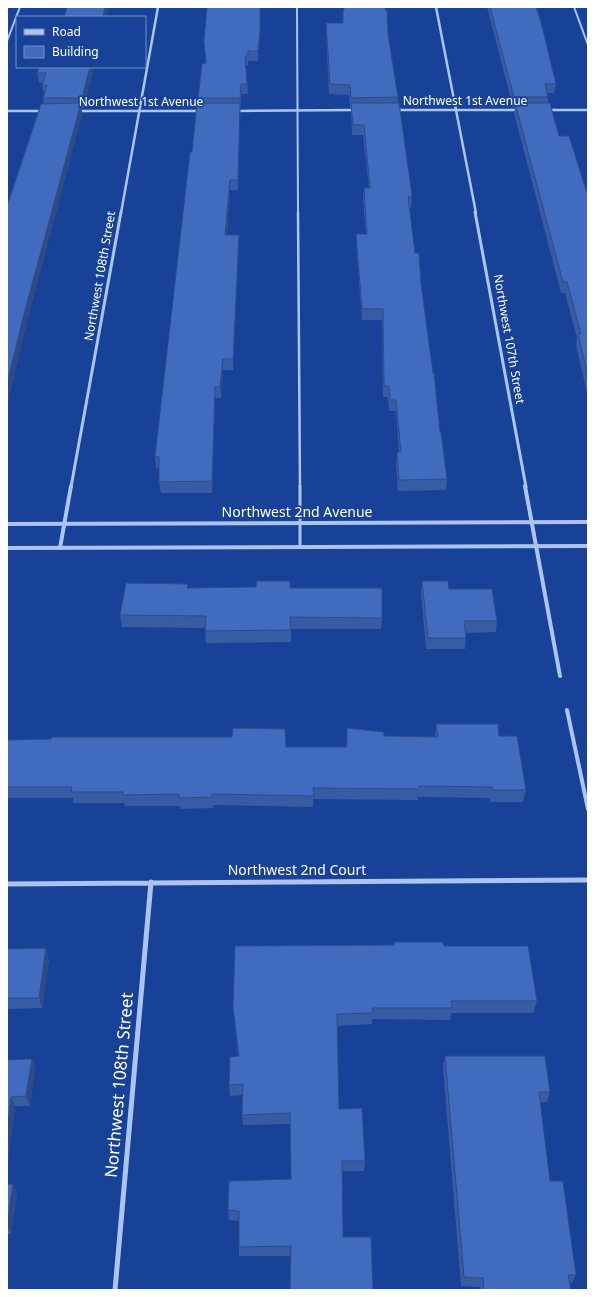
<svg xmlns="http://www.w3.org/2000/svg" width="595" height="1297" viewBox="0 0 595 1297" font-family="'Noto Sans',sans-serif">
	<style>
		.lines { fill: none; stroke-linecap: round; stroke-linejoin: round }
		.service-far2 { stroke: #acc4f1; stroke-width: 2 }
		.service-far1 { stroke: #acc4f1; stroke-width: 2.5 }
		.service { stroke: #acc4f1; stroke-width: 3 }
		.minor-far3 { stroke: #acc4f1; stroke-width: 2.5 }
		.minor-far2 { stroke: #acc4f1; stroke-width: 3 }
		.minor-far1 { stroke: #acc4f1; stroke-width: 4 }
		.minor { stroke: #acc4f1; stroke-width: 5 }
		.tertiary { fill: #acc4f1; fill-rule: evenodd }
		.wall { fill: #385ca4 }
		.shaded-wall { fill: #2e4b86 }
		.building { fill: #416bbf; stroke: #2e4b86 }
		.labels { text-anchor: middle; stroke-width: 3.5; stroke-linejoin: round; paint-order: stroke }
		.far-street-label { font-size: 12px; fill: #fff; stroke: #184298 }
		.street-label { font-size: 14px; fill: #fff; stroke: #184298 }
		.near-street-label { font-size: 17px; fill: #fff; stroke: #184298 }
	</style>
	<rect width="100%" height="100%" fill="#184298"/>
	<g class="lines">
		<path class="service-far2" d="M297 7 298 213
			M574 7 588 45
			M7 41 20 7"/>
		<path class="service-far1" d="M298 212 300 487"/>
		<path class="service" d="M300 486V547"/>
		<path class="minor-far3" d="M436 7 476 213
			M396 110H520
			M548 110H588
			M7 111H44
			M76 111H202
			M236 111 356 110
			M121 213 158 7"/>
		<path class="minor-far2" d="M475 212 526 487
			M71 487 121 212"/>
		<path class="minor-far1" d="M525 486 560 676
			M60 548 71 486
			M567 710 588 809"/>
		<path class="minor" d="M7 884 588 880
			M115 1290 151 882"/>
		<path class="tertiary" d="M588 520V524L7 526V522Z
			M588 544V548L7 550V546Z"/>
	</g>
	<path class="wall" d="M260 7V40L258 61H248V65H246L248 94H241L238 190H230L227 235 239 245 233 370H223L221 398H215L212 493H161L159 482V468H156L155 456 192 152 198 103V98Z
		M487 7H536L556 84 554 93H547L548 97V103L559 136 588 196V397L576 345 577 338 565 293H561L514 113 515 107H513Z
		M343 10 388 34 398 97V103L412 197 411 208H410L415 253 421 283 440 432 447 479 446 490 398 491 396 464 397 452H399L396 411H389L388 397H383L382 320H362L356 245V234H366L363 199 364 188H369L363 135H352L351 108H350L349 95 329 94 326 32V23H342Z
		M39 67H94L84 108H81L82 114 24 333 7 405V206L44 104 43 98 44 94 42 85 43 83H39L37 73Z
		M422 581 449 589 497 621 496 632 465 633 466 638 465 649H426L421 593Z
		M188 588H290L382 618 381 629H291V642L206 643 205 628 122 627 120 615Z
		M436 724 499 736 526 790 523 802H490V798L418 797V800L313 799V807L213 805V808L181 809 180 806H125L124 803H73V798H7V740L286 747H346L347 728 384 736 435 737Z
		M394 942 444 946 537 1001 533 1013H451L450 1020 372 1019V1024L337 1026 339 1109 365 1161 364 1171H343L290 1256H239V1221L229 1220 228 1210 291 1179 290 1124 243 1125 242 1115 243 1095 230 1096 229 1085 238 1056 233 1007 394 945Z
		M7 949 49 959 42 1008 7 1009Z
		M445 1056 550 1092 547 1102H540L550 1181 576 1275 571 1284H570L571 1290H480V1287L461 1286 443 1067Z
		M32 1059 35 1069 30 1106H15L7 1168V1060Z
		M7 1184H13L17 1193 11 1234H7Z"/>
	<path class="shaded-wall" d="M105 7H109L106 17H103Z
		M260 7V40L258 61V51Z
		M90 67H94L84 108 82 98Z
		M81 103 82 114 24 333 7 405V384L22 322Z
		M240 103V113L238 190V180Z
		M230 180V190L226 245 225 235Z
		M239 235V245L233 370V359Z
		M223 359V370L221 398 220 387Z
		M215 387V398L212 493V481Z
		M46 948 49 959 42 1008 39 998Z
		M32 1059 35 1069 30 1106 26 1096Z
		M11 1097 15 1106 7 1168V1130Z
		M13 1184 17 1193 11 1234 7 1226Z"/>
	<path class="building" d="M67 7H105L103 17H64Z
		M207 7H260V31L258 51H248V56H245L247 84H241L240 98H198L202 64 206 63 204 41Z
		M344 7H385V10H387L388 34 398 97 351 98 350 85 330 84 326 23H343V10H344Z
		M490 7H536L541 22 556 84H545L548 97H514Z
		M39 67H90L82 98H43L47 85H42L46 73H37Z
		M81 103 22 322 7 384V206L41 104Z
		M197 103H240L238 180H230L225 235H239L233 359H223L220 387H215L212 481 159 482V457L155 456 190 152H192Z
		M351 103H399L410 180 412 197H408L415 253H419L421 283 433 373H434L440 432H441L447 479 399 480 397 452H401L396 400H390L389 386H384L383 309H362L356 234H367L364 188H370L364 125H353Z
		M515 103H550L559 136H569L588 196V376L578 334H581L567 282H563Z
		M257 581H290V588H382V618L290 617 291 630 205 631 206 616 120 615 126 583 188 584 187 588 256 587Z
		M422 581H448L449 589H492L497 621H464L466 638H428Z
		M436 724H498L499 736H517L526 790H492V787L419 786V789L313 788 314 796 212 794V797L179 798V794L123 795V792H71L72 787H7V740L51 739 52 737H232L233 728 285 729 286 747H347V728L384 732V736L438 737Z
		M394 942H443L444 946H528L537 1001H451L452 1008H372L373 1013 337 1014 339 1109 362 1108 365 1161H342L343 1237H371L373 1290H290L291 1246 239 1247V1211L228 1210 229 1181 291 1179 290 1113 242 1115 243 1084 229 1085 230 1057 239 1056 233 1007 235 946 394 945Z
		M46 948 39 998H7V949Z
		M445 1056H545L550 1092H539L550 1181H563L576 1275H568L571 1290H484L483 1278 464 1277Z
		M32 1059 26 1096 11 1097 7 1130V1060Z
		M7 1184H13L7 1226Z"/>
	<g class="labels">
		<g class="far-street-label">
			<text x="465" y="105">Northwest 1st Avenue</text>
			<text x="141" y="106">Northwest 1st Avenue</text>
			<text transform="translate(100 276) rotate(-80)" y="4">Northwest 108th Street</text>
			<text transform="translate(509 339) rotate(80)" y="4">Northwest 107th Street</text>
		</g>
		<g class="street-label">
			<text x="297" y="517">Northwest 2nd Avenue</text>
			<text x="297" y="875">Northwest 2nd Court</text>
		</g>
		<g class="near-street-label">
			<text transform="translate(119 1085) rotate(-85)" y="6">Northwest 108th Street</text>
		</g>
	</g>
	<rect width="595" height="1297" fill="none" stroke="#ffffff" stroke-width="16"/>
	<rect x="16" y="16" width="130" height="52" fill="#184298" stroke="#748ec1"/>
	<rect x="24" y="29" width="20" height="6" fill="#acc4f1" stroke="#748ec1"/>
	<text x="52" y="36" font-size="12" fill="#ffffff">Road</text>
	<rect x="24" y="46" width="20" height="12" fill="#416bbf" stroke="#748ec1"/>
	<text x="52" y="56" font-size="12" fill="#ffffff">Building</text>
</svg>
